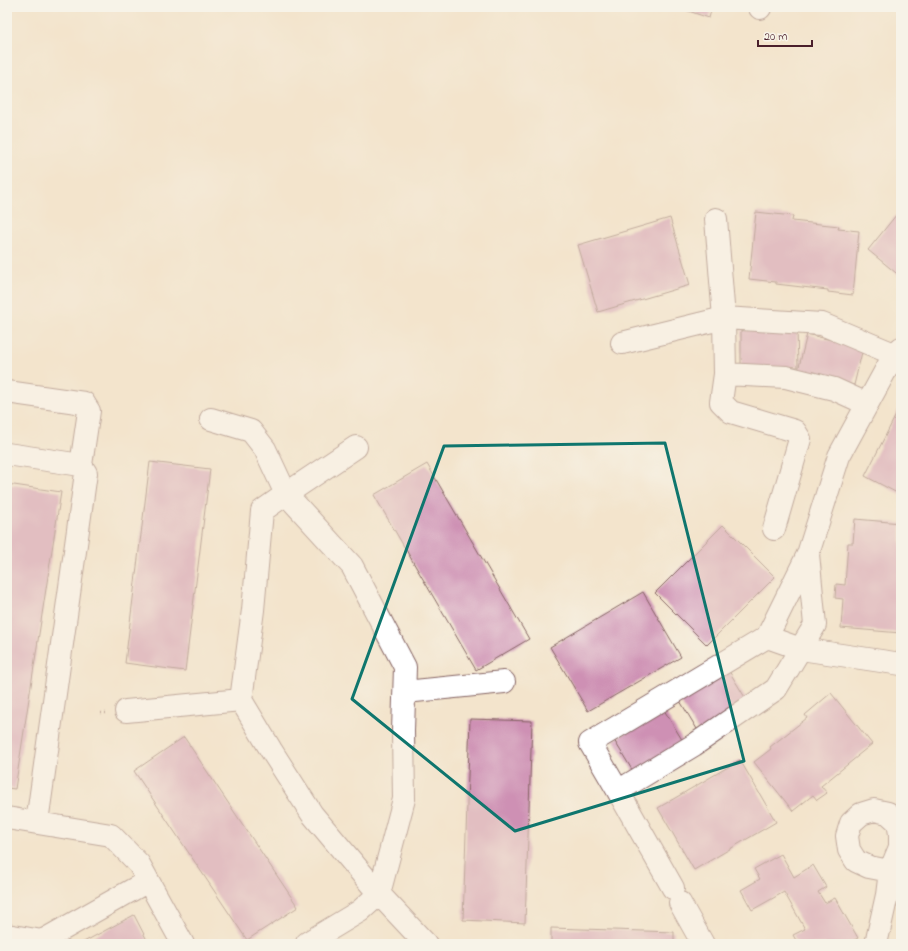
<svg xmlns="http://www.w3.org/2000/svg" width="908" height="951" viewBox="0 0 908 951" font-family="'Indie Flower',sans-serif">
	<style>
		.building { fill: #ce90b4 }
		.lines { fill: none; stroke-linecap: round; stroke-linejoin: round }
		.minor-casing { stroke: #856463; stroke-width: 24 }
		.path { stroke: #856463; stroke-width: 2.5; stroke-dasharray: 1 3; stroke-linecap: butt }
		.minor { stroke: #fff; stroke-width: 22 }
		.marked { fill: none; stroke: #0f766e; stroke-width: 3; stroke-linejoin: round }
	</style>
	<rect width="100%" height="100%" fill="#f7f3e8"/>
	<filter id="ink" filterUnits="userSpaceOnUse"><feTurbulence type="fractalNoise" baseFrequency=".025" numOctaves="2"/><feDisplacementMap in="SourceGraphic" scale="8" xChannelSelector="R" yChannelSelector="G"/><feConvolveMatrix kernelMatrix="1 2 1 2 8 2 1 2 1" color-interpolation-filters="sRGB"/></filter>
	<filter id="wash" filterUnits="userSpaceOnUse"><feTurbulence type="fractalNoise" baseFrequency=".012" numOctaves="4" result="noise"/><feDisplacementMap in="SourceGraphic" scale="16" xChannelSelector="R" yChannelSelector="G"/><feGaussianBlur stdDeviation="0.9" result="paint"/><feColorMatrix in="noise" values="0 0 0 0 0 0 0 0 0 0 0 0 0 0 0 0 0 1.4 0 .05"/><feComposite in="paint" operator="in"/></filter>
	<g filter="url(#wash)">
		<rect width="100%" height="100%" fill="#f3e4cc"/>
		<g id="blocks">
			<path class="building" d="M677 7H712L709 18Z
				M901 209V277L868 250Z
				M756 212 793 216 792 221 839 226 838 229 859 231 853 295 828 292V290L776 284V282L749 279Z
				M670 218 690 285 598 312 578 245Z
				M797 329 798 367 741 368V330Z
				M807 334 863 348 854 385 798 371Z
				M901 405V495L865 476Z
				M150 462 210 469 185 671 125 663Z
				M427 464 529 639 476 670 374 495Z
				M7 484 61 492 15 789 7 788Z
				M855 519 901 523V633L841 628 843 599 835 598 836 584 845 585 848 543H853Z
				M723 525 775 577 707 645 655 593Z
				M643 592 681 657 588 711 550 647Z
				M729 671 749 704 700 734 680 701Z
				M831 693 872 744 857 756H858L821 786 827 793 817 800 813 795 793 811 754 762 771 749 770 747 807 718 805 715Z
				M664 710 684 743 634 773 614 740Z
				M470 719 532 721 525 923 463 920Z
				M184 737 298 907 247 940 134 771Z
				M740 760 776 822 694 870 658 808Z
				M781 854 794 877 813 865 826 887 818 892 825 903 835 898 858 938 847 944H798L793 935 805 929 784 892 752 910 741 890 760 879 754 869Z
				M134 915 149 944H80Z
				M551 928 674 932V944H551Z"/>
		</g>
	</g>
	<g filter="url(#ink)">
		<use href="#blocks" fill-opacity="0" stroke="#856463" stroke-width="1"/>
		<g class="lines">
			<g class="minor-casing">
				<path id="minor" d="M760 7V8
					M716 219 724 318 725 374 786 377 834 389 867 404
					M622 343 724 318 822 324 901 357
					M725 374 721 402 731 412 795 431 800 439 774 529
					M7 392 84 403 89 411 81 465
					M211 419 251 431 265 449 286 494 356 447
					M7 454 81 465 86 473 37 822
					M767 637 801 649 901 664
					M405 692 504 682
					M126 711 241 700
					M618 791 590 743 767 637 808 554
					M7 818 111 835 139 864 183 944
					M673 888 618 791 694 745 776 689 815 625 808 554 839 456 894 355 901 348
					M680 903 703 944
					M7 935 42 941 148 881
					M307 943 360 911 379 894 404 799 403 731 405 667 352 566 286 494 262 511 253 610 241 700 271 750 312 814 379 894 426 944
					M876 944 887 895 890 871 900 847V834L898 822 888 813 874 810 861 814 851 823 847 836 849 850 856 861 869 867 890 871"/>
			</g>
			<path class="path" d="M101 713H108"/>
			<use href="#minor" class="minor"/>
		</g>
	</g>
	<path d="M0 0H908V951H0ZM665 443 744 761 515 831 352 699 444 446Z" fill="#f3e4cc" fill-opacity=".55" fill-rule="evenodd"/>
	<path class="marked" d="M665 443 744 761 515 831 352 699 444 446Z"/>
	<rect width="908" height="951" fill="none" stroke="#f7f3e8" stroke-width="24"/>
	<path d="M758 40v6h54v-6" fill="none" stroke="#4a1f2b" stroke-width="2"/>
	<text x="764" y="40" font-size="12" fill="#4a1f2b" stroke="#f7f3e8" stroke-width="3" paint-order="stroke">20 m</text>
</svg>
